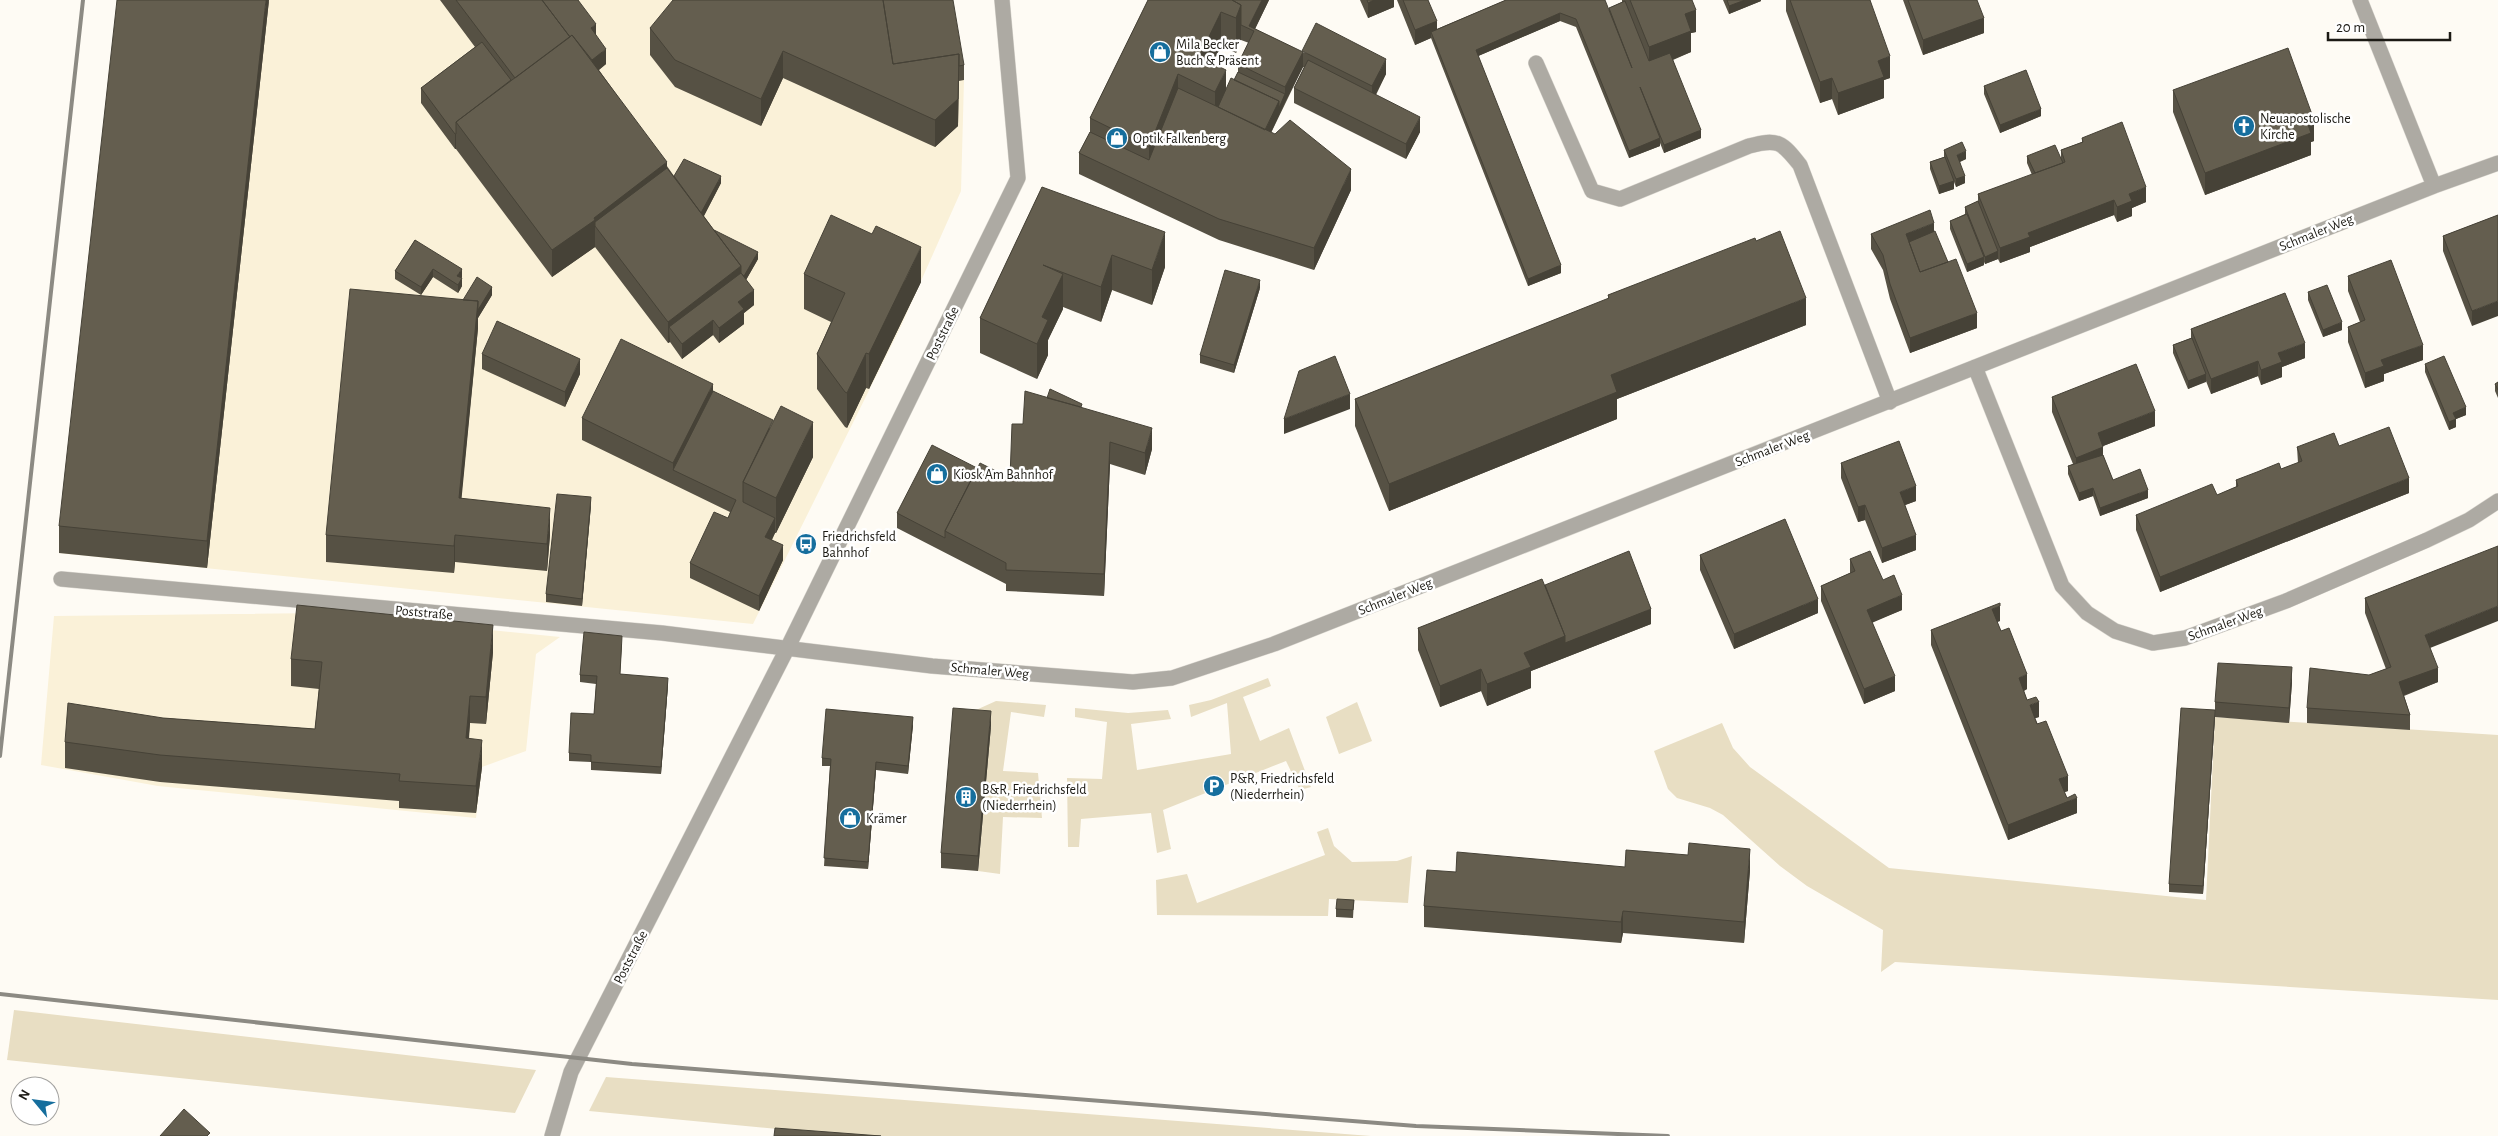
<svg xmlns="http://www.w3.org/2000/svg" width="2498" height="1136" viewBox="0 0 2498 1136" font-family="'Alegreya Sans',sans-serif">
	<style>
		.built { fill: #faf1d8 }
		.green { fill: #e8dec3 }
		.lines { fill: none; stroke-linecap: round; stroke-linejoin: round }
		.service-casing { stroke: #dad7d0; stroke-width: 16 }
		.minor-casing { stroke: #dad7d0; stroke-width: 16 }
		.service { stroke: #adaaa3; stroke-width: 15 }
		.minor { stroke: #adaaa3; stroke-width: 15 }
		.rail { stroke: #8c8a83; stroke-width: 4 }
		.wall { fill: #565144; fill-rule: evenodd }
		.shaded-wall { fill: #464237 }
		.building { fill: #645e4f; stroke: #464237 }
		.labels { text-anchor: middle; stroke-width: 5; stroke-linejoin: round; paint-order: stroke }
		.poi-label { font-size: 14px; fill: #1c1a14; stroke: #fff; text-anchor: start }
		.street-label { font-size: 14px; fill: #1c1a14; stroke: #fff }
	</style>
	<rect width="100%" height="100%" fill="#fefbf4"/>
	<path class="built" d="M120 0H952L964 80 961 191 901 326 753 624 59 553Z
		M323 613 560 637 536 654 526 751 482 767 476 818 158 786 41 765 54 616Z"/>
	<path class="green" d="M1268 678 1271 686 1243 697 1260 741 1289 728 1311 787 1300 790 1286 761 1163 810 1171 849 1157 853 1151 813 1081 819 1079 847H1068L1067 778 1102 779 1107 722 1075 717V708L1128 713 1168 710 1171 719 1131 724 1137 770 1231 754 1227 703 1191 717 1189 705 1211 700Z
		M996 701 1046 705 1044 717 1011 712 1003 771 1038 773 1042 818 1003 817 1000 874 978 871 991 721 976 710Z
		M1357 702 1372 741 1339 754 1326 717Z
		M2215 717 2498 735V1000L1895 962 1881 972 1883 930 1807 886 1780 866 1723 815 1710 808 1677 798 1668 789 1654 751 1722 723 1733 748 1750 767 1889 868 2206 900Z
		M1328 828 1334 846 1352 862 1397 861 1412 856 1408 903 1329 899 1328 916 1157 915 1156 880 1187 874 1197 903 1325 855 1317 832Z
		M14 1010 536 1070 515 1113 7 1060Z
		M606 1077 1371 1136H850L589 1111Z"/>
	<g class="lines">
		<g class="service-casing">
			<path id="service" d="M1536 63 1592 191 1620 199 1749 146C1778 138 1782 142 1800 165L1890 402"/>
		</g>
		<g class="minor-casing">
			<path id="minor" d="M2360 0 2434 186
				M1975 367 2062 586 2087 613 2115 631 2153 643 2185 638 2286 601 2427 540 2469 520 2498 501
				M61 579 662 633 932 666 1133 682 1172 678 1274 644 2434 186 2498 163
				M552 1136 571 1072 787 649 1018 178 1002 0"/>
		</g>
		<use href="#service" class="service"/>
		<use href="#minor" class="minor"/>
		<path class="rail" d="M0 756 83 0
			M0 994 632 1064 1416 1126 1668 1136"/>
	</g>
	<path class="wall" d="M269 0 207 568 59 553V526Z
		M440 0H578L596 35 606 64 599 70 674 176 721 183 704 216 714 230 758 259 746 280 754 305 744 313V324L719 343 713 335 682 359 670 342 668 343 595 247 552 277 456 149H455L421 103V88L475 47Z
		M1148 0H1269L1255 29 1302 52 1386 74 1376 95 1420 132 1406 159 1294 103V88L1304 67H1303L1271 133 1351 190 1314 270 1219 240 1079 174V153L1090 132V118ZM1241 40 1249 43 1238 64V72L1234 80 1226 90 1213 63 1221 46 1236 53Z
		M1360 0H1394V7L1368 18Z
		M1397 0H1428L1437 29 1506 0 1609 10V8L1622 2V0H1692L1696 32 1691 33V52L1673 60 1701 138 1664 153 1660 143V146L1629 158 1576 27 1560 21 1478 56 1561 273 1528 286 1431 38 1415 45Z
		M1723 0H1761V1L1729 14Z
		M1786 0H1870L1890 78 1884 80V98L1838 115 1832 99 1820 103 1786 11Z
		M1903 0H1977L1984 33 1923 55Z
		M650 28 964 65V80L959 81 958 126 935 147 783 78 761 126 675 87 650 55Z
		M1984 86 2041 116 2000 133 1984 94Z
		M2173 90 2314 141 2311 142V155L2205 195 2173 112Z
		M2082 138 2146 202 2132 208V216L2117 222 2114 215 2030 247V252L2000 263 1998 259 1985 264 1984 262V265L1967 272 1950 229V221L1965 214V207L1978 201V194L2032 175 2027 163V156L2061 158V150L2082 142Z
		M1944 150 1966 159 1960 162 1965 183 1956 187 1954 182V189L1939 194 1930 169V162L1944 157Z
		M1042 187 1165 267 1152 305 1112 290 1101 322 1063 307V309L1048 340V355L1037 379 980 353V318Z
		M2498 215 2472 326 2443 251V236Z
		M1934 231 1977 328 1910 353 1890 299 1883 270 1871 249V234Z
		M415 240 462 277 461 278 462 286 458 293 433 277 421 295 395 279V271Z
		M1756 241 1806 325 1617 399V419L1389 511 1355 426V399L1608 299V295Z
		M804 274 921 282 869 389 866 388 847 428 845 427 817 389V354L831 322 804 309Z
		M2348 276 2423 360 2384 374V381L2365 388 2348 342V327L2360 322 2348 291Z
		M1260 288 1234 373 1200 363V355Z
		M2308 292 2342 330 2323 337 2308 300Z
		M492 295 478 318V328L461 498 550 535 547 571 455 562 454 573 326 562V535L463 300Z
		M2191 329 2305 358 2282 367V377L2261 385 2258 376 2211 394 2206 381 2188 389 2173 353V345L2191 338Z
		M482 354 580 374 565 407 482 369Z
		M2425 364 2466 415 2456 419V427L2449 430 2425 372Z
		M2498 382V398L2495 391V384Z
		M713 391 813 457 776 533H775L772 540 783 560 759 611 690 578V563L728 518 730 512 582 440V418Z
		M2052 397 2155 426 2103 446V455L2113 480 2148 498 2100 516 2093 496 2079 501 2068 474V466L2073 464 2052 412Z
		M1082 408 1152 449 1145 475 1110 464 1104 596 1006 591V584L897 528V513L977 468 1010 478 1023 424Z
		M2339 446 2409 493 2160 592 2136 530V515L2217 495 2236 487V480L2281 469 2298 463 2297 447Z
		M1841 463 1916 501 1905 505 1916 550 1882 563 1865 520 1858 522 1841 478Z
		M591 505 582 606 546 602V594Z
		M1700 555 1818 613 1734 649 1700 570Z
		M1850 559 1883 580 1902 610 1872 622 1895 691 1864 704 1821 601V586L1850 573Z
		M1545 585 1651 624 1531 671V688L1487 706 1481 691 1440 707 1418 650V628Z
		M2365 598 2430 648 2438 682 2404 696 2410 715V730L2307 723V708L2369 675 2386 669 2365 613Z
		M2000 621 1997 622 2027 689 2024 691 2027 700 2039 717 2035 718 2068 791 2064 792 2067 798 2077 813 2008 840 1931 645V630Z
		M622 644 620 674 668 685 661 774 591 770V762L569 761V753L594 714 596 684 580 682V675Z
		M493 652 486 724 470 723 469 739 482 767 476 813 399 808V801L160 782 65 768V742L163 718 315 729 319 689 291 686V659Z
		M2292 682 2289 723 2215 717V702Z
		M2215 717 2203 894 2169 892V884Z
		M913 725 908 774 876 770 868 869 824 866 830 766H822V758Z
		M991 726 978 871 941 868V853Z
		M1625 867 1750 870 1744 943 1623 933 1621 943 1424 927V906L1456 872Z
		M1354 900 1353 918 1336 917V909Z"/>
	<path class="shaded-wall" d="M266 0H269L207 568V541Z
		M1262 0H1269L1254 31 1249 26Z
		M1374 0H1394V7L1368 18V3Z
		M1745 0H1761V1L1729 14V6Z
		M1241 5V40L1236 53V18Z
		M1696 10V32L1691 33V52L1649 69V47L1685 14Z
		M1221 12V46L1202 86 1199 57Z
		M1560 13V21L1476 57V50Z
		M1984 18V33L1923 55V40Z
		M1437 21V36L1431 32V38L1415 45V30Z
		M596 24V39L591 28Z
		M606 49V64L586 80V65Z
		M783 51V78L761 126V99Z
		M1303 52V67L1285 102 1263 150V135L1279 101 1285 94V87Z
		M959 54 958 126 935 147V120Z
		M1890 56V78L1884 80V98L1838 115V93L1878 61Z
		M1386 59V74L1372 101V86Z
		M1226 70V104L1215 127V92Z
		M1178 74V109L1149 182V147Z
		M1832 78V99L1820 103V82Z
		M2041 109V116L2000 133V125Z
		M1420 117V132L1406 159V144Z
		M2314 120V141L2311 142V155L2205 195V173L2307 122Z
		M1701 130V138L1664 153V145Z
		M455 134H456V149H455Z
		M1660 138V146L1629 158V151Z
		M1966 151V159L1957 163V155Z
		M667 162V189L595 226V247L552 277V250Z
		M1351 169V190L1314 270V248Z
		M721 176V183L698 227V219Z
		M1965 176V183L1956 187V179Z
		M1954 181V189L1939 194V186Z
		M2146 187V202L2132 208V216L2117 222V207L2129 194Z
		M2114 200V215L2030 247V252L2000 263V248L2028 233Z
		M1934 223V238L1909 248 1906 234Z
		M1165 232V267L1152 305V270Z
		M921 247V282L869 389V354Z
		M1998 251V259L1985 264V257Z
		M758 252V259L742 287V279Z
		M1112 255V290L1101 322V287Z
		M1984 257V265L1967 272V264Z
		M1561 265V273L1528 286V279Z
		M741 266V288L669 327 670 342 668 343V322Z
		M433 269V277L421 295V287Z
		M462 269V277L457 283V276Z
		M1063 274V309L1048 340V355L1037 379V344L1042 317Z
		M462 278V286L458 293V285Z
		M1260 280V288L1234 373V365Z
		M492 287V295L478 318V328L459 525V498L478 301Z
		M754 290V305L744 313V324L719 343V328L738 302Z
		M1806 298V325L1617 399V419L1389 511V484L1611 375Z
		M2498 301V316L2472 326V311Z
		M1977 313V328L1910 353V338Z
		M713 320V335L682 359V344Z
		M2342 322V330L2323 337V330Z
		M2305 343V358L2282 367V377L2261 385V370L2278 353Z
		M2423 345V360L2384 374V381L2365 388V373L2381 360Z
		M866 353V388L847 428V393Z
		M580 359V374L565 407V392Z
		M2258 361V376L2211 394V379Z
		M2206 374V382L2188 389V381Z
		M713 384V406L673 470V463Z
		M1350 394V409L1284 434V419Z
		M2466 407V415L2456 419V427L2449 430V422L2453 413Z
		M2155 411V426L2098 448V433Z
		M813 422V457L776 533V498Z
		M1152 428V449L1145 475V453Z
		M1110 442V464L1104 596V574Z
		M2103 447V462L2076 473V458Z
		M2409 478V493L2160 592V577Z
		M1916 486V501L1900 507V492Z
		M2093 488V496L2079 501V493Z
		M2148 490V498L2100 516V508Z
		M591 497V505L582 606V599Z
		M1865 505V520L1858 522V507Z
		M550 508V535L547 571V544Z
		M775 518V533L765 552V537Z
		M455 535V562L454 573V546Z
		M1916 535V550L1882 563V548Z
		M783 545V560L759 611V596Z
		M1902 595V610L1867 625V610Z
		M1818 599V613L1734 649V634Z
		M2000 606V621L1992 624V609Z
		M2498 606V621L2425 650V635Z
		M1651 609V624L1531 671V688L1487 706V684L1524 653 1565 636Z
		M493 625V652L486 724V697Z
		M2292 667V682L2289 723V708Z
		M2438 668V682L2399 697V682Z
		M1481 669V691L1440 707V686Z
		M2027 674V689L2019 693V678Z
		M1895 676V691L1864 704V689Z
		M668 678V685L661 774V767Z
		M470 696V723L466 765V738Z
		M2039 702V717L2030 720V705Z
		M2215 710V717L2203 894V886Z
		M991 711V726L978 871V856Z
		M913 717V725L908 774V766Z
		M482 740V767L476 813V786Z
		M876 762V770L868 869V862Z
		M2068 776V791L2059 794V779Z
		M2077 798V813L2008 840V825Z
		M1750 849V870L1744 943V922Z
		M1623 911V933L1621 943V922Z"/>
	<path class="building" d="M117 0H266L207 541 59 526Z
		M456 0H542L570 37 515 78Z
		M542 0H578L596 24 591 28 606 49 592 60 572 35 570 37Z
		M673 0H883L893 64 959 54 958 99 935 120 783 51 761 99 675 60 650 28Z
		M883 0H953L964 65 959 66V54L893 64Z
		M1148 0H1232L1241 5 1236 18 1221 12 1199 57 1226 70 1215 92 1178 74 1149 147 1090 118Z
		M1232 0H1262L1249 26 1303 52 1285 87 1238 64 1254 31 1241 25V5Z
		M1367 0H1374L1368 3Z
		M1403 0H1428L1437 21 1415 30Z
		M1506 0H1605L1632 68 1609 8 1625 1 1649 61 1670 53 1701 130 1664 145 1640 87 1660 138 1629 151 1576 19 1560 13 1476 50 1561 265 1528 279 1431 32Z
		M1630 0H1692L1696 10 1685 14 1691 31 1649 47Z
		M1727 0H1745L1729 6Z
		M1790 0H1870L1890 56 1878 61 1884 77 1838 93 1832 78 1820 82Z
		M1908 0H1977L1984 18 1923 40Z
		M1316 23 1386 59 1372 86 1302 51Z
		M572 35 667 162 594 218 595 220 552 250 456 122Z
		M482 42 511 80 456 122V134H455L421 88Z
		M2288 48 2314 120 2307 122 2311 133 2205 173 2173 90Z
		M1308 60 1420 117 1406 144 1294 88Z
		M2026 70 2041 109 2000 125 1984 86Z
		M1238 72 1285 94 1279 108V101L1234 80Z
		M1231 78 1279 101 1265 130 1218 107Z
		M1178 88 1275 134 1290 120 1351 169 1314 248 1219 219 1079 153 1090 132 1149 160Z
		M2122 122 2146 187 2129 194 2132 201 2117 207 2114 200 2028 233 2030 237 2000 248 1978 194 2065 162 2061 150 2083 142 2082 138Z
		M1962 142 1966 151 1957 155 1965 176 1956 179 1944 150Z
		M2055 145 2063 163 2035 173 2027 156Z
		M1945 157 1954 181 1939 186 1930 162Z
		M684 159 721 176 701 213 674 176Z
		M667 168 741 266 668 322 595 226V222Z
		M1042 187 1165 232 1152 270 1112 255 1101 287 1043 265 1063 274 1042 317 1048 320 1037 344 980 318Z
		M1978 201 1998 251 1985 257 1965 207Z
		M1930 210 1934 223 1906 234 1920 272 1956 259 1977 313 1910 338 1890 284 1883 255 1871 234Z
		M1967 214 1984 257 1967 264 1950 221Z
		M831 215 872 234 876 226 921 247 869 354 866 353 847 393 845 392 817 354 845 293 804 274Z
		M2498 215V301L2472 311 2443 236Z
		M714 230 758 252 744 276 741 273V266Z
		M1780 231 1806 298 1611 375 1617 392 1389 484 1355 399 1609 298 1608 295 1755 238 1756 241Z
		M1935 231 1948 262 1920 272 1909 242Z
		M415 240 462 269 457 276 462 278 458 285 433 269 421 287 395 271Z
		M2391 260 2423 345 2381 360 2384 366 2365 373 2348 327 2365 320 2348 276Z
		M1225 270 1260 280 1234 365 1200 355Z
		M741 273 754 290 738 302 744 309 719 328 713 320 682 344 669 327Z
		M477 277 492 287 478 310V301L463 300Z
		M2327 285 2342 322 2323 330 2308 292Z
		M350 289 478 301 459 498 550 508 547 544 455 535 454 546 326 535Z
		M2285 293 2305 343 2278 353 2282 362 2261 370 2258 361 2211 379 2191 329Z
		M497 321 580 359 565 392 482 354Z
		M2192 338 2206 374 2188 381 2173 345Z
		M621 339 713 384 673 463 582 418Z
		M1335 356 1350 394 1284 419 1299 371Z
		M2444 356 2466 407 2453 413 2456 419 2449 422 2425 364Z
		M2136 364 2155 411 2098 433 2103 447 2076 458 2052 397Z
		M2498 382V390L2495 384Z
		M1050 389 1082 404 1081 407 1047 398Z
		M713 391 773 420 743 482V502L775 518 765 537 783 545 759 596 690 563 714 512 728 518 736 500 673 470Z
		M1025 391 1152 428 1145 453 1110 442 1104 574 1006 570V563L945 531 980 463 1010 478 1012 424H1023Z
		M781 406 813 422 776 498 743 482Z
		M2389 427 2409 478 2160 577 2136 515 2212 484 2217 495 2238 486 2236 480 2257 472 2279 463 2281 469 2302 461 2297 447 2334 433 2339 446Z
		M1899 441 1916 486 1900 492 1916 535 1882 548 1865 505 1858 507 1841 463Z
		M932 445 977 468 945 531V538L897 513Z
		M2103 455 2113 480 2140 469 2148 490 2100 508 2093 488 2079 493 2068 466Z
		M557 494 591 497 582 599 546 594Z
		M1785 519 1818 599 1734 634 1700 555Z
		M2498 546V606L2425 635 2438 668 2399 682 2410 715 2307 708 2310 668 2369 675 2391 667 2365 598Z
		M1629 551 1651 609 1565 643V636L1545 585Z
		M1870 551 1883 580 1894 575 1902 595 1867 610 1895 676 1864 689 1821 586 1855 571 1850 559Z
		M1542 579 1565 636 1524 653 1531 667 1487 684 1481 669 1440 686 1418 628Z
		M2000 603V606L1992 609 2001 631 2009 628 2027 674 2019 678 2027 700 2036 697 2039 702 2030 705 2037 724 2046 721 2068 776 2059 779 2067 798 2075 794 2077 798 2008 825 1931 630Z
		M297 605 493 625 486 697 470 696 466 738 482 740 476 786 399 781 400 774 160 755 65 742 68 703 163 718 315 729 322 662 291 659Z
		M584 632 622 636 620 674 668 678 661 767 591 762V755L569 753 571 713 594 714 597 676 580 675Z
		M2218 663 2292 667 2289 708 2215 702Z
		M953 708 991 711 978 856 941 853Z
		M2181 708 2215 710 2203 886 2169 884Z
		M826 709 913 717 908 766 876 762 868 862 824 858 831 759 822 758Z
		M1689 843 1750 849 1744 922 1623 911 1621 922 1424 906 1427 870 1456 872 1457 852 1625 867 1626 850 1688 855Z
		M1337 899 1354 900 1353 910 1336 909Z
		M184 1109 210 1133 207 1136H160Z
		M775 1128 881 1136H774Z"/>
	<defs>
		<g id="shop-disc" transform="scale(1.125)"><circle r="9.5" fill="#166e9d" stroke="#fff"/><path d="M-5-2.5h2.3a2.7 3.5 0 0 1 5.4 0H5L5.5 6h-11ZM-1.5-2.5h3a1.5 2.3 0 0 0-3 0Z" fill="#fff"/></g>
		<g id="church-disc" transform="scale(1.125)"><circle r="9.5" fill="#166e9d" stroke="#fff"/><path d="M-1.2-6h2.4v3.5h3.3v2.4h-3.3V6h-2.4V-.1h-3.3v-2.4h3.3Z" fill="#fff"/></g>
		<g id="bus-disc" transform="scale(1.125)"><circle r="9.5" fill="#166e9d" stroke="#fff"/><path d="M-5-6H5V4H4V6H2V4H-2V6H-4V4H-5ZM-3.5-4V0h7V-4ZM-3.5 1.2v1.5H-2V1.2ZM2 1.2v1.5H3.5V1.2Z" fill="#fff"/></g>
		<g id="parking-disc" transform="scale(1.125)"><circle r="9.5" fill="#166e9d" stroke="#fff"/><path d="M-3.5-5.5H1a3.5 3.5 0 0 1 0 7H-1V5.5H-3.5ZM-1-3.4V-.6H.8a1.4 1.4 0 0 0 0-2.8Z" fill="#fff"/></g>
		<g id="building-disc" transform="scale(1.125)"><circle r="9.5" fill="#166e9d" stroke="#fff"/><path d="M-4-6H4V6H1V3H-1V6H-4ZM-2.5-4.3h1.7v1.8h-1.7ZM.8-4.3h1.7v1.8H.8ZM-2.5-1h1.7V.8h-1.7ZM.8-1h1.7V.8H.8Z" fill="#fff"/></g>
	</defs>
	<g fill-rule="evenodd">
		<use href="#shop-disc" x="1160" y="52"/>
		<use href="#church-disc" x="2244" y="126"/>
		<use href="#shop-disc" x="1117" y="138"/>
		<use href="#shop-disc" x="937" y="474"/>
		<use href="#bus-disc" x="806" y="544"/>
		<use href="#parking-disc" x="1214" y="786"/>
		<use href="#building-disc" x="966" y="797"/>
		<use href="#shop-disc" x="850" y="818"/>
	</g>
	<g class="labels">
		<g class="poi-label">
			<text x="1176" y="49">Mila Becker<tspan x="1176" dy="16">Buch &amp; Präsent</tspan></text>
			<text x="2260" y="123">Neuapostolische<tspan x="2260" dy="16">Kirche</tspan></text>
			<text x="1133" y="143">Optik Falkenberg</text>
			<text x="953" y="479">Kiosk Am Bahnhof</text>
			<text x="822" y="541">Friedrichsfeld<tspan x="822" dy="16">Bahnhof</tspan></text>
			<text x="1230" y="783">P&amp;R, Friedrichsfeld<tspan x="1230" dy="16">(Niederrhein)</tspan></text>
			<text x="982" y="794">B&amp;R, Friedrichsfeld<tspan x="982" dy="16">(Niederrhein)</tspan></text>
			<text x="866" y="823">Krämer</text>
		</g>
		<g class="street-label">
			<text transform="translate(2316 232) rotate(-22)" y="5">Schmaler Weg</text>
			<text transform="translate(942 333) rotate(-64)" y="5">Poststraße</text>
			<text transform="translate(1772 448) rotate(-21)" y="5">Schmaler Weg</text>
			<text transform="translate(1395 596) rotate(-22)" y="5">Schmaler Weg</text>
			<text transform="translate(424 612) rotate(5)" y="5">Poststraße</text>
			<text transform="translate(2225 623) rotate(-20)" y="5">Schmaler Weg</text>
			<text transform="translate(990 670) rotate(5)" y="5">Schmaler Weg</text>
			<text transform="translate(630 957) rotate(-63)" y="5">Poststraße</text>
		</g>
	</g>
	<g transform="translate(35 1101) rotate(299)"><circle r="24" fill="#ffffff" stroke="#a4a3a1"/>
	<path d="M0-4L9 19L0 12L-9 19Z" fill="#166e9d"/>
	<text y="-8" font-size="14" font-weight="bold" text-anchor="middle" fill="#1c1a14">N</text>
	</g>
	<path d="M2328 32v8h122v-8" fill="none" stroke="#1c1a14" stroke-width="2.5"/>
	<text x="2336" y="32" font-size="15" fill="#1c1a14" stroke="#ffffff" stroke-width="4" paint-order="stroke">20 m</text>
</svg>
